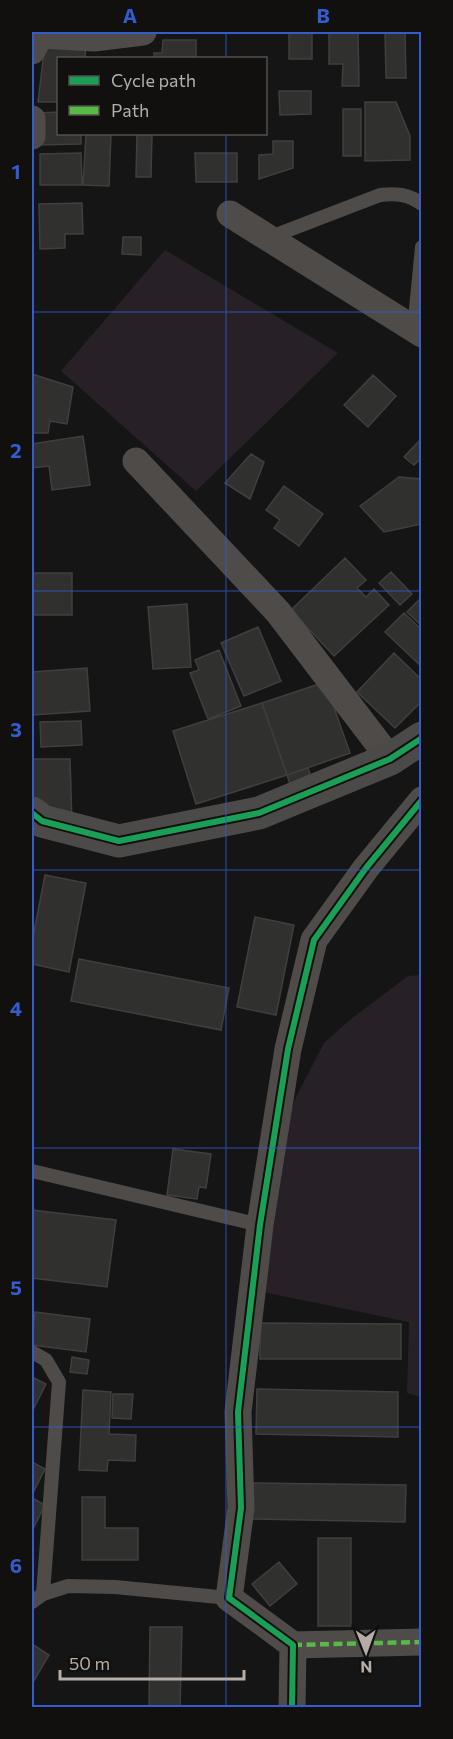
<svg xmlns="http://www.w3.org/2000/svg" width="453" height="1739" viewBox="0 0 453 1739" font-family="Commissioner,sans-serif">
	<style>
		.green { fill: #272127 }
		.building { fill: #30302f; stroke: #413f3d; stroke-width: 1.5 }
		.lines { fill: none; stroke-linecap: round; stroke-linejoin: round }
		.lane { stroke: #4e4b49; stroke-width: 14 }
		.street { stroke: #4e4b49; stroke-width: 27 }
		.secondary { stroke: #4c4a48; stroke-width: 33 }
		.quiet { stroke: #58b947; stroke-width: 4.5; stroke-dasharray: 9 4.5; stroke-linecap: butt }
		.cycleway-casing { stroke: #11100f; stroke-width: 10 }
		.cycleway { stroke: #1a9f57; stroke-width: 6 }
		.grid { fill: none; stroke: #345cd1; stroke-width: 1.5; stroke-opacity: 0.55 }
		.neatline { fill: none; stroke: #345cd1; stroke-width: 2 }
		.grid-label { font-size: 20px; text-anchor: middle; font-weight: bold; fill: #345cd1 }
	</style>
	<rect width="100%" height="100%" fill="#151515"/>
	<path class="green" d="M165 250 338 353 196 491 61 371Z
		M421 975V1397L407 1393 409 1322 263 1292 264 1219 294 1101 324 1043 351 1019 408 976Z"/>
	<path class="building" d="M289 32H312V59H289Z
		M329 32H358L359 86H342L343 64H329Z
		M385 32H405L406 78H386Z
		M163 40H196V58H154V53H162Z
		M45 43 86 44 85 58H58V102H38Z
		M279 91H311V114L280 115Z
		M365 102H396L410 136V160L365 161Z
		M343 109H361V156H343Z
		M58 112V134H81V144L37 145V113Z
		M86 134H111L109 186 83 185Z
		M137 134H152L151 177H136Z
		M273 141H293V168L259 179V155L273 154Z
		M81 153 82 185H40V154Z
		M195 153H237V182H196Z
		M82 203 83 234H65V248L40 249 39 204Z
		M123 237H141V255L122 254Z
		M32 374 73 387 67 424 50 421 48 433H32Z
		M373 375 396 396 368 427 344 405Z
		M83 436 90 485 52 490 49 466 32 468V444Z
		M422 438V457L414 465 404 457Z
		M251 454 264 462 250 499 225 483Z
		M399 477 422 479V524L384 532 360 506Z
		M284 486 323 514 299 546 274 528 280 520 266 510Z
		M345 558 366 580 357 588 366 597 374 589 389 605 334 656 291 610Z
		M391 572 412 594 400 605 379 583Z
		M32 573H72V615H32Z
		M422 597V626L407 612Z
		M187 604 191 667 153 669 148 607Z
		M404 613 422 630V667L385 632Z
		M258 627 281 681 244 696 221 643Z
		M219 650 241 706 208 719 190 673 199 670 195 660Z
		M394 653 422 680V701L395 728 357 692Z
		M87 668 90 711 32 715V672Z
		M325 682 350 753 287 775 262 703Z
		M262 703 287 775 196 804 173 731Z
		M81 721 82 745 41 747 40 722Z
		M32 759H70L72 823 32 798Z
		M308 768 314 786 293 794 287 775Z
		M45 875 86 883 69 972 32 964V942Z
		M255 917 294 925 276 1015 237 1007Z
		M79 959 229 988 221 1030 71 1001Z
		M173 1149 211 1154 206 1188 199 1187 197 1199 167 1195Z
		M32 1210 116 1220 107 1287 32 1278Z
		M35 1312 90 1319 86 1352 32 1345Z
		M260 1323 401 1324V1359H260Z
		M72 1357 89 1360 87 1374 70 1372Z
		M32 1377 46 1384 32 1412Z
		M257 1389 398 1392V1437L256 1434Z
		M83 1390 111 1392 109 1434 136 1435 135 1461 108 1460 107 1471 79 1470Z
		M113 1394H133L131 1419 112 1418Z
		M32 1462 45 1469 32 1495Z
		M253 1483 406 1485 405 1522 252 1519Z
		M82 1497H105V1528H138V1560H82Z
		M32 1498 45 1505 32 1531Z
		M318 1538H351V1626H318Z
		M279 1562 297 1584 270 1606 252 1584Z
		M150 1627H182L180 1708H149Z
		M32 1644 49 1655 32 1684Z"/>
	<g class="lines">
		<path class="lane" d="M268 238 380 195C396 193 408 194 422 204
			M414 329 422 247
			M32 1171 260 1225
			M32 1352 46 1360 59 1382 43 1594
			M32 1602 43 1594 68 1586 115 1587 229 1598"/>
		<path class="street" d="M32 51 40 35 94 38 143 32
			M32 119V136
			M230 214 422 334
			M136 461 278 612 390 759
			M293 1645 422 1642
			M292 1708 293 1645 229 1598 241 1508 238 1412 260 1225 288 1049 314 940 366 868 422 800"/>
		<path class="secondary" d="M32 813 42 821 119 841 259 813 390 759 422 738"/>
		<path class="quiet" d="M293 1645 422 1642"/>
		<g class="cycleway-casing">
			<path id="cycleway" d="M32 813 42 821 119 841 259 813 390 759 422 738
				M292 1708 293 1645 229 1598 241 1508 238 1412 260 1225 288 1049 314 940 366 868 422 800"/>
		</g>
		<use href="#cycleway" class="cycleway"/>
	</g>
	<path class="grid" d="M226 32V58M226 134V1708M32 312H422M32 591H422M32 870H422M32 1148H422M32 1427H422"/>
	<rect width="453" height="1739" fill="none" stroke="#11100f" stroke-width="66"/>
	<rect x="57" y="57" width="210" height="78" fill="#11100f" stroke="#534f4c" stroke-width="1.5"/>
	<rect x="69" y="76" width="30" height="9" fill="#1a9f57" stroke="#534f4c" stroke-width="1.5"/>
	<text x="111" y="87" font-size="18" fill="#b5ada7">Cycle path</text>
	<rect x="69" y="106" width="30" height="9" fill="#58b947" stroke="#534f4c" stroke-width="1.5"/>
	<text x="111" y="117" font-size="18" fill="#b5ada7">Path</text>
	<g transform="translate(366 1652) rotate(179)" stroke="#11100f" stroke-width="4.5" paint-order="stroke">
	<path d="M0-4.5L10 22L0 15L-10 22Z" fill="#b5ada7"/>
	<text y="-9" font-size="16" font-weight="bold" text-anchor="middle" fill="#b5ada7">N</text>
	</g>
	<path d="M60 1670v9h184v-9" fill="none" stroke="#b5ada7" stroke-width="3"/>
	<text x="69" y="1670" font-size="18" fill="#b5ada7" stroke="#11100f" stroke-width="4.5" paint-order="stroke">50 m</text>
	<rect x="33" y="33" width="387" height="1673" class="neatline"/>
	<g class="grid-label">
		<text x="130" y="23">A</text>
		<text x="323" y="23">B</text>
		<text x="16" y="179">1</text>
		<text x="16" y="458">2</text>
		<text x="16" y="737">3</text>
		<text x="16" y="1016">4</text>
		<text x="16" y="1295">5</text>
		<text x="16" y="1573">6</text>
	</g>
</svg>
